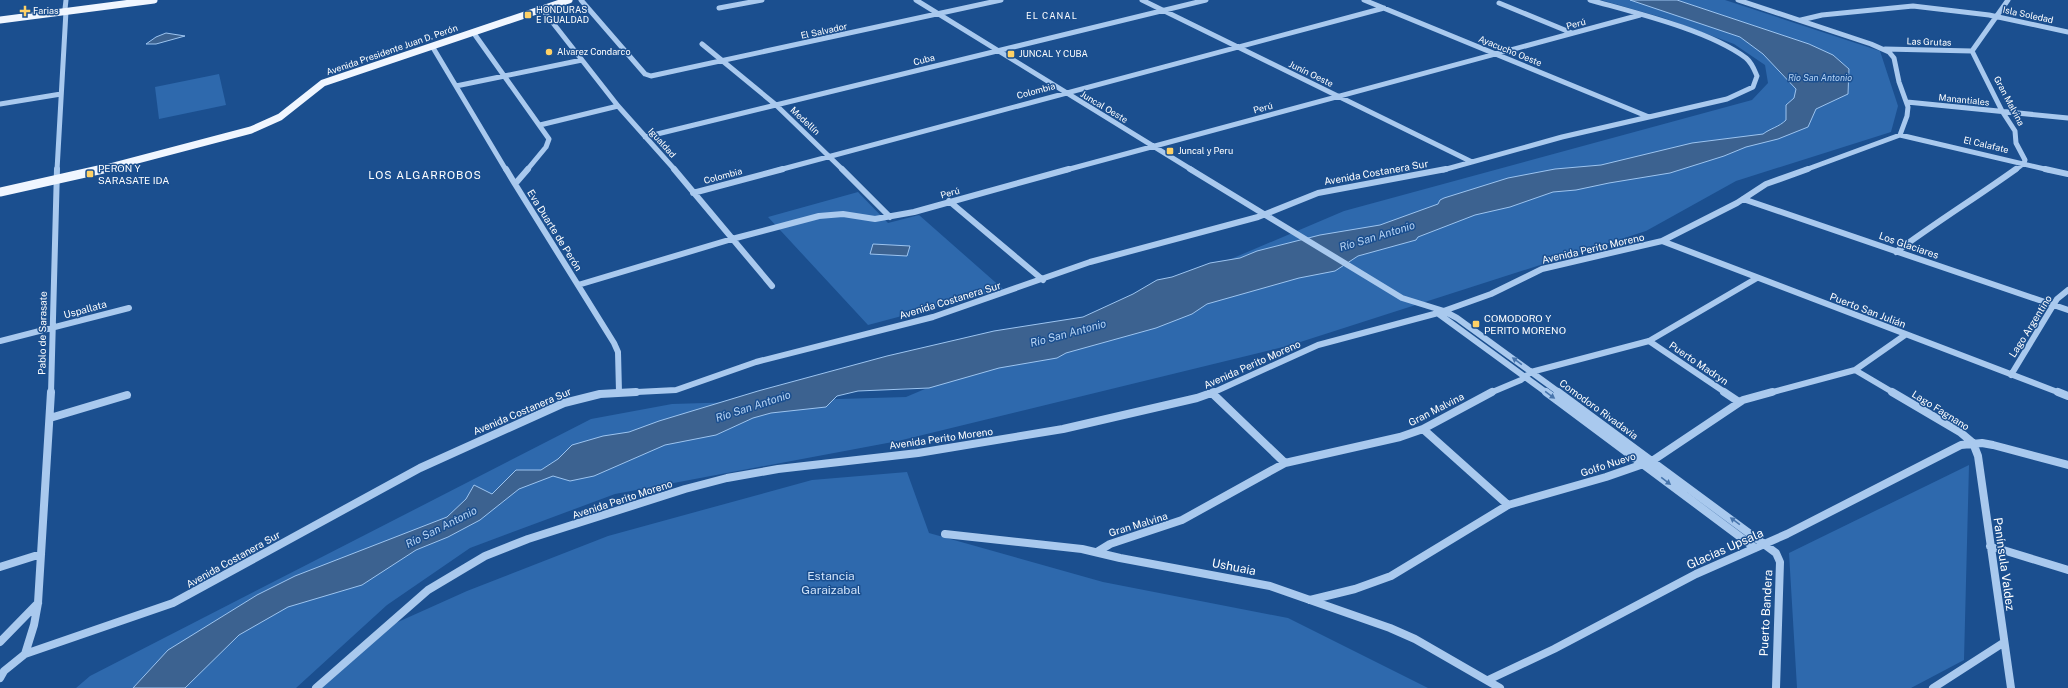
<svg xmlns="http://www.w3.org/2000/svg" width="2068" height="688" viewBox="0 0 2068 688" font-family="'Public Sans',sans-serif">
	<style>
		.green { fill: #2e69ad }
		.water { fill: #3c6290; stroke: #9cc4f0 }
		.lines { fill: none; stroke-linecap: round; stroke-linejoin: round }
		.minor-far2 { stroke: #a9c9ee; stroke-width: 5 }
		.minor-far1 { stroke: #a9c9ee; stroke-width: 6 }
		.minor { stroke: #a9c9ee; stroke-width: 8 }
		.major-far1 { stroke: #f0f6ff; stroke-width: 7 }
		.major { stroke: #f0f6ff; stroke-width: 9 }
		.oneway { fill: #4674ac }
		.poi-dot { fill: #ffd166; stroke: #1b4f8f; stroke-width: 1.5 }
		.labels { text-anchor: middle; stroke-width: 3; stroke-linejoin: round; paint-order: stroke }
		.far-poi-label { font-size: 9px; fill: #fff; stroke: #1b4f8f; text-anchor: start }
		.far-street-label { font-size: 9px; fill: #fff; stroke: #1b4f8f }
		.far-neighbourhood-label { font-size: 9px; letter-spacing: 1px; fill: #fff; stroke: #1b4f8f }
		.far-water-label { font-size: 9px; font-style: italic; fill: #b5d3f5; stroke: #1b4f8f }
		.poi-label { font-size: 10px; fill: #fff; stroke: #1b4f8f; text-anchor: start }
		.street-label { font-size: 10px; fill: #fff; stroke: #1b4f8f }
		.neighbourhood-label { font-size: 11px; letter-spacing: 1px; fill: #fff; stroke: #1b4f8f }
		.water-label { font-size: 11px; font-style: italic; fill: #b5d3f5; stroke: #1b4f8f }
		.near-street-label { font-size: 12px; fill: #fff; stroke: #1b4f8f }
		.near-park-label { font-size: 12px; fill: #cfe3fa; stroke: #1b4f8f }
	</style>
	<rect width="100%" height="100%" fill="#1b4f8f"/>
	<path class="green" d="M1601 0H1725L1880 51 1898 106 1891 132 1736 181 1646 231 1291 345 898 441 615 494 470 548 387 605 296 688H76L90 676 591 419 672 404 906 397 1344 211 1752 100 1768 83 1765 65 1734 44 1664 18Z
		M219 74 226 105 159 119 155 87Z
		M858 192 888 223 919 215 1003 289 868 325 768 217Z
		M1969 465 1964 660 1911 688H1797L1789 553Z
		M907 472 929 533 1103 582 1288 618 1428 688H319L389 626 467 591 608 536 812 480Z"/>
	<path class="water" d="M1630 0H1677L1809 44 1833 55 1849 69 1848 94 1816 109 1808 127 1778 139 1746 147 1724 156 1670 173 1609 183 1576 190 1553 192 1510 207 1475 215 1418 237 1416 240 1358 256 1335 271 1299 278 1207 304 1192 314 1156 328 1066 353 1057 358 999 368 929 388 858 391 837 396 826 407 771 413 753 418 716 435 665 445 594 476 570 481 553 476 519 489 480 520 448 537 416 550 362 585 288 607 239 635 185 688H133L168 650 257 595 295 576 447 517 466 499 474 485 492 494 516 470H541L558 459 572 445 603 436 629 432 659 421 758 391 887 356 994 331 1083 317 1133 294 1157 280 1172 277 1210 263 1240 258 1257 251 1320 235 1380 225 1438 204 1440 200 1444 198 1508 178 1555 169 1601 165 1692 143 1763 134C1771 128 1779 127 1786 120V105L1794 98 1796 89 1763 54 1740 37Z
		M166 33 185 36 156 44H146L156 37Z
		M873 244 910 246 907 256 870 254Z"/>
	<g class="lines">
		<path class="minor-far2" d="M581 0 645 74 651 76 1001 0
			M916 0 1192 170
			M1142 0 1472 162
			M1364 0 1649 117
			M1738 0 1871 44 1889 52 1894 58 1899 82 1908 107 1907 116 1900 135 1805 170
			M2008 0 1972 51 2002 111 2015 131 2016 143 2025 160 2024 163 2015 170
			M1499 3 1572 33
			M719 8 762 0
			M65 9 66 0
			M542 9 618 106 675 170
			M1801 20 1822 15 1913 6 1989 15 2068 32
			M473 32 549 139 546 147 527 170
			M702 44 776 105 843 170
			M432 46 506 170
			M1885 49 1972 51
			M456 86 582 60
			M1907 102 2068 118
			M0 104 61 94
			M540 125 618 106
			M1900 135 2049 170
			M645 137 1206 0
			M57 170 66 11
			M779 170 1384 8
			M1066 170 1640 15
			M1443 170 1562 137 1727 99 1753 87 1757 76C1754 69 1752 63 1746 58 1708 30 1636 13 1590 0"/>
		<path class="minor-far1" d="M506 169 515 184
			M528 169 515 184 614 343 618 352 619 392
			M674 169 772 286
			M842 169 890 217
			M1190 169 1402 298 1444 311 1457 318 1560 393
			M2045 169 2068 174
			M693 193 783 169
			M1743 199 2068 310
			M949 201 1043 280
			M1662 241 2060 393
			M1896 252C1935 223 1977 197 2016 169
			M578 285 732 239 819 216 843 214 875 219 914 212 1069 169
			M1436 312 1547 393
			M0 341 129 308
			M1649 341 1726 393
			M1855 370 1894 393
			M2011 375 2057 299 2068 290
			M51 393 57 169
			M617 393 676 390 756 362 933 317 1090 262 1258 217 1318 193 1446 169
			M1212 393 1318 345 1438 313 1491 294 1542 269 1662 241 1737 203 1766 184 1808 169
			M1490 393 1521 380 1531 372 1649 341 1757 278
			M1769 393 1855 370 1905 335"/>
		<path class="minor" d="M1546 392 1755 548
			M1558 392 1776 553 1780 562 1776 688
			M1724 392 1739 402
			M1892 392 1960 432 1973 443 1978 456 2011 688
			M2058 392 2068 396
			M1212 393 1285 463
			M50 418 127 395
			M1423 429 1508 505
			M945 534 1082 549 1120 558 1270 586 1390 628 1415 639 1500 688
			M1990 546 2068 570
			M1097 552 1110 544 1182 520 1285 463 1400 437 1423 429 1492 392
			M0 567 41 554
			M1310 600 1355 589 1391 576 1508 505 1606 477 1652 461 1743 400 1772 392
			M0 642 38 603
			M25 654 34 625 38 603 51 392
			M0 678 4 671 25 654 173 603 420 468 564 403 600 394 636 392
			M1488 680 1554 649 1696 574 1787 534 1961 445 1982 443 1993 445 2068 465
			M316 688 428 590 485 556 528 539 685 489 727 478 778 469 918 453 1063 429 1197 398 1214 392
			M1933 688 2003 643"/>
		<path class="major-far1" d="M0 20 154 0
			M99 170 251 130 280 117 323 83 569 0"/>
		<path class="major" d="M0 192 103 169"/>
	</g>
	<defs><path id="oneway-solid" d="M-6-.8H1V-3.2L6.5 0L1 3.2V.8H-6Z"/></defs>
	<g class="oneway">
		<use href="#oneway-solid" transform="translate(1517 361) rotate(-144)"/>
		<use href="#oneway-solid" transform="translate(1550 395) rotate(36)"/>
		<use href="#oneway-solid" transform="translate(1666 481) rotate(37)"/>
		<use href="#oneway-solid" transform="translate(1735 521) rotate(-144)"/>
	</g>
	<g class="poi-dot">
		<path d="M23 5h4v4h4v4h-4v4h-4v-4h-4v-4h4z"/>
		<rect x="524" y="11" width="8" height="8" rx="2"/>
		<circle cx="549" cy="52" r="4"/>
		<rect x="1007" y="50" width="8" height="8" rx="2"/>
		<rect x="1166" y="147" width="8" height="8" rx="2"/>
		<rect x="86" y="170" width="8" height="8" rx="2"/>
		<rect x="1472" y="320" width="8" height="8" rx="2"/>
	</g>
	<g class="labels">
		<g class="far-poi-label">
			<text x="536" y="13">HONDURAS<tspan x="536" dy="10">E IGUALDAD</tspan></text>
			<text x="33" y="14">Farias</text>
			<text x="557" y="55">Alvarez Condarco</text>
			<text x="1019" y="57">JUNCAL Y CUBA</text>
			<text x="1178" y="154">Juncal y Peru</text>
		</g>
		<g class="far-street-label">
			<text transform="translate(2028 15) rotate(12)" y="3">Isla Soledad</text>
			<text transform="translate(1576 24) rotate(-15)" y="3">Perú</text>
			<text transform="translate(824 31) rotate(-12)" y="3">El Salvador</text>
			<text transform="translate(1929 42) rotate(2)" y="3">Las Grutas</text>
			<text transform="translate(392 50) rotate(-19)" y="3">Avenida Presidente Juan D. Perón</text>
			<text transform="translate(1510 51) rotate(22)" y="3">Ayacucho Oeste</text>
			<text transform="translate(924 60) rotate(-14)" y="3">Cuba</text>
			<text transform="translate(1311 74) rotate(26)" y="3">Junín Oeste</text>
			<text transform="translate(1036 91) rotate(-15)" y="3">Colombia</text>
			<text transform="translate(1964 100) rotate(6)" y="3">Manantiales</text>
			<text transform="translate(2009 101) rotate(62)" y="3">Gran Malvina</text>
			<text transform="translate(1104 107) rotate(31)" y="3">Juncal Oeste</text>
			<text transform="translate(1263 108) rotate(-15)" y="3">Perú</text>
			<text transform="translate(805 121) rotate(43)" y="3">Medellín</text>
			<text transform="translate(662 143) rotate(48)" y="3">Igualdad</text>
			<text transform="translate(1986 145) rotate(13)" y="3">El Calafate</text>
			<text transform="translate(723 176) rotate(-15)" y="3">Colombia</text>
			<text transform="translate(950 193) rotate(-16)" y="3">Perú</text>
		</g>
		<g class="far-neighbourhood-label">
			<text x="1052" y="19">EL CANAL</text>
		</g>
		<g class="far-water-label">
			<text x="1820" y="81">Río San Antonio</text>
		</g>
		<g class="poi-label">
			<text x="98" y="172">PERON Y<tspan x="98" dy="12">SARASATE IDA</tspan></text>
			<text x="1484" y="322">COMODORO Y<tspan x="1484" dy="12">PERITO MORENO</tspan></text>
		</g>
		<g class="street-label">
			<text transform="translate(1376 172) rotate(-10)" y="4">Avenida Costanera Sur</text>
			<text transform="translate(555 230) rotate(58)" y="4">Eva Duarte de Perón</text>
			<text transform="translate(1909 245) rotate(19)" y="4">Los Glaciares</text>
			<text transform="translate(1593 248) rotate(-13)" y="4">Avenida Perito Moreno</text>
			<text transform="translate(950 300) rotate(-17)" y="4">Avenida Costanera Sur</text>
			<text transform="translate(85 309) rotate(-15)" y="4">Uspallata</text>
			<text transform="translate(1868 310) rotate(21)" y="4">Puerto San Julián</text>
			<text transform="translate(2030 326) rotate(-58)" y="4">Lago Argentino</text>
			<text transform="translate(42 333) rotate(-89)" y="4">Pablo de Sarasate</text>
			<text transform="translate(1699 363) rotate(34)" y="4">Puerto Madryn</text>
			<text transform="translate(1252 364) rotate(-24)" y="4">Avenida Perito Moreno</text>
			<text transform="translate(1436 409) rotate(-27)" y="4">Gran Malvina</text>
			<text transform="translate(1599 409) rotate(36)" y="4">Comodoro Rivadavia</text>
			<text transform="translate(1941 410) rotate(32)" y="4">Lago Fagnano</text>
			<text transform="translate(522 411) rotate(-23)" y="4">Avenida Costanera Sur</text>
			<text transform="translate(941 438) rotate(-8)" y="4">Avenida Perito Moreno</text>
			<text transform="translate(1608 464) rotate(-18)" y="4">Golfo Nuevo</text>
			<text transform="translate(622 499) rotate(-18)" y="4">Avenida Perito Moreno</text>
			<text transform="translate(1138 524) rotate(-17)" y="4">Gran Malvina</text>
			<text transform="translate(233 559) rotate(-29)" y="4">Avenida Costanera Sur</text>
		</g>
		<g class="neighbourhood-label">
			<text x="425" y="179">LOS ALGARROBOS</text>
		</g>
		<g class="water-label">
			<text transform="translate(1377 236) rotate(-17)" y="4">Río San Antonio</text>
			<text transform="translate(1068 333) rotate(-15)" y="4">Río San Antonio</text>
			<text transform="translate(753 406) rotate(-18)" y="4">Río San Antonio</text>
			<text transform="translate(441 527) rotate(-27)" y="4">Río San Antonio</text>
		</g>
		<g class="near-street-label">
			<text transform="translate(1725 549) rotate(-24)" y="4">Glacias Upsala</text>
			<text transform="translate(2004 564) rotate(82)" y="4">Panínsula Valdez</text>
			<text transform="translate(1234 567) rotate(11)" y="4">Ushuaia</text>
			<text transform="translate(1766 613) rotate(-87)" y="4">Puerto Bandera</text>
		</g>
		<g class="near-park-label">
			<text x="831" y="580">Estancia<tspan x="831" dy="14">Garaizabal</tspan></text>
		</g>
	</g>
</svg>
